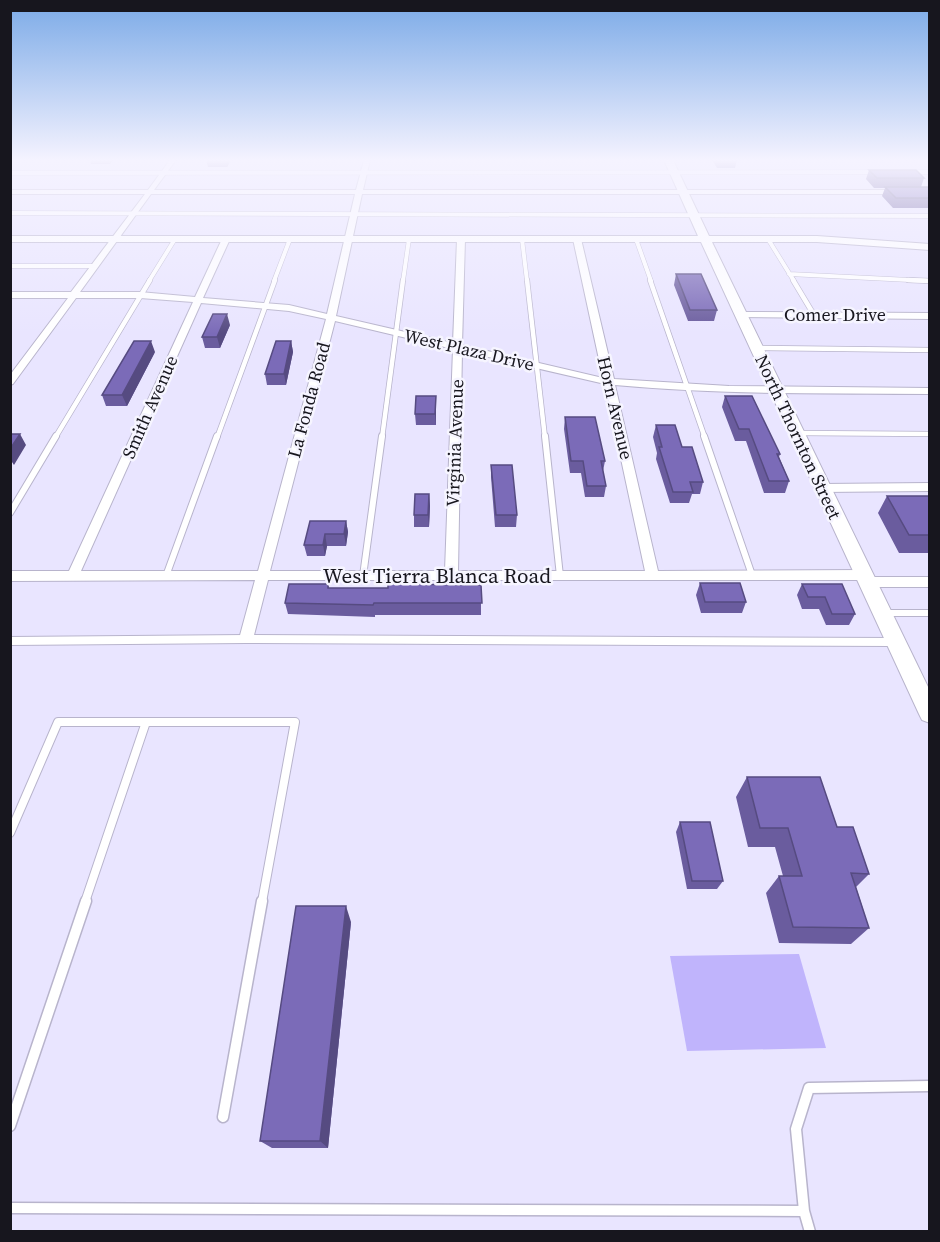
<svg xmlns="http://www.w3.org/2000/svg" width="940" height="1242" viewBox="0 0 940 1242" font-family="'Source Serif 4',serif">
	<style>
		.green { fill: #c0b4fc }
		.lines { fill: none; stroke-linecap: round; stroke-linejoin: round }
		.lane-far4-casing { stroke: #b8b4cc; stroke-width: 5 }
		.lane-far3-casing { stroke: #b8b4cc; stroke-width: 6 }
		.lane-far2-casing { stroke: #b8b4cc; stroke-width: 8 }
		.lane-far1-casing { stroke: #b8b4cc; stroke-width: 10 }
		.lane-casing { stroke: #b8b4cc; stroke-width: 13 }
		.street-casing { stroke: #b8b4cc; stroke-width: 2 }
		.secondary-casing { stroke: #b8b4cc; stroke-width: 2 }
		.lane-far4 { stroke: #fff; stroke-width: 4 }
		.lane-far3 { stroke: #fff; stroke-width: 4.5 }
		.lane-far2 { stroke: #fff; stroke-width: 6 }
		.lane-far1 { stroke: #fff; stroke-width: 8 }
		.lane { stroke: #fff; stroke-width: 10 }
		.street { fill: #fff; fill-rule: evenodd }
		.secondary { fill: #fff; fill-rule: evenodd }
		.wall { fill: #6a5c9e }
		.shaded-wall { fill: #564b81 }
		.building { fill: #7b6bb8; stroke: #564b81; stroke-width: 1.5 }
		.labels { text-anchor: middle; stroke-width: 5; stroke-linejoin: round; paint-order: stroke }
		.far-street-label { font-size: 18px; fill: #17161e; stroke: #f6f5ff }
		.street-label { font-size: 21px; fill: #17161e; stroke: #f6f5ff }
	</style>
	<rect width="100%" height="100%" fill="#e9e5ff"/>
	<path class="green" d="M799 954 826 1048 687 1051 670 956Z"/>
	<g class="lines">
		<g class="lane-far4-casing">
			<path id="lane-far4" d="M910 172H930
				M10 173 875 172
				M10 213 930 216
				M522 239 527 281
				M636 239 651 281
				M768 239 794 281
				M10 266H95
				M789 274 930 281
				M149 281 175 239
				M274 281 290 239
				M403 281 409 239"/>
		</g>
		<g class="lane-far3-casing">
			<path id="lane-far3" d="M527 280 545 438
				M650 280 705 438
				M793 280 814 315
				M908 280 930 281
				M756 348 930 350
				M797 433 930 434
				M55 438 150 280
				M217 438 275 280
				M382 438 403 280"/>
		</g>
		<g class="lane-far2-casing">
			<path id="lane-far2" d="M545 436 560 576
				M704 436 752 575
				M10 513 56 436
				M166 576 217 436
				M363 576 382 436
				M884 613H930
				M130 640H457"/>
		</g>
		<g class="lane-far1-casing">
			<path id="lane-far1" d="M10 641 246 639 893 642
				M10 833 58 722H295L262 902
				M85 902 146 722"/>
		</g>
		<g class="lane-casing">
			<path id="lane" d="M223 1117 262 901
				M10 1126 86 901
				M10 1208 804 1211
				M810 1232 804 1211 796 1129 809 1088 930 1086"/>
		</g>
		<g class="street-casing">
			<path id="street" d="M170 160H176L154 190H356L364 160H370L363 190H930V194H362L336 316 453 343 457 239 461 237 465 239 462 345 603 378 573 239 577 237 581 239 614 379 729 386 930 388V394C825 393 720 395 615 385L658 571 864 570 869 572V577H930V587H867L862 585V580H268L253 639 251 643H241L239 639 255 580 10 581V571H69L193 302 140 298H76L13 384 10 385V375L68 298H10V292H71L145 194H10V190H148ZM151 194H355L327 314 289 305 203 298 230 239 226 237 222 239 195 297 140 292H80ZM201 303 289 311 326 319 258 571H81ZM335 321 453 349 445 571H270ZM462 351 605 384 645 571H458Z
				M741 312 930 313V319L738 317V313Z
				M930 483V491L822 492 816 488 822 484Z"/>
		</g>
		<g class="secondary-casing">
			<path id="secondary" d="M664 160H673L709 236H817L930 244V250L817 242H712L930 691V723L922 720 919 714 701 242H10V236H698Z"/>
		</g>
		<use href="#lane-far4" class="lane-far4"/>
		<use href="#lane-far3" class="lane-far3"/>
		<use href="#lane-far2" class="lane-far2"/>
		<use href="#lane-far1" class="lane-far1"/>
		<use href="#lane" class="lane"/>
		<use href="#street" class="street"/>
		<use href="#secondary" class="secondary"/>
	</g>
	<path class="wall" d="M90 160H113L110 164H91Z
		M206 160H231L227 167H208Z
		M712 160H737L735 168H717Z
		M869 170 924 178 921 187H930V208H893L882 196 885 188H874L866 179Z
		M676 274 717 310 714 321H688L674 285Z
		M230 325 220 348H205L202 337Z
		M291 341 293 352 286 385H267L265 374Z
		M155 352 127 406H106L102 395Z
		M436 396V425H416L415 414Z
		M725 396 780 454 779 457 789 481 785 493H764L746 441H735L722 407Z
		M565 417 605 461 603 471 606 486 604 497H585L581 473H570L564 429Z
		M656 425 682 447 703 482 700 494H692L689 503H670L656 459 657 453 653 437Z
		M491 465 517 515 516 527H495L491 477Z
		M429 494 430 506 429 527H414V515Z
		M887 496H930V553H899L878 513Z
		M346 521 348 532 346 546H327L325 556H307L304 545Z
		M700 583 746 602 742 613H701L696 595Z
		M328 584 329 588H388L481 585V615H375V617L288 614 285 603Z
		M802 584 855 614 849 625H826L819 609H802L797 595Z
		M747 777 837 827 869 874 856 887 869 928 851 944 779 943 766 893 779 876H783L775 847H748L736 797Z
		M680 822 723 881 717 889H687L676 832Z
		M351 922 328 1148H272L260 1141Z"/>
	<path class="shaded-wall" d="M226 160H231L227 167Z
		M227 314 230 325 220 348 217 337Z
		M151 341 155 352 127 406 122 395Z
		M291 341 293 352 286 385 284 374Z
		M436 396V425L435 414Z
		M20 434 26 445 14 465 10 459V449Z
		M429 494 430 506 429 527 428 515Z
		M346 521 348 532 346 546 344 534Z
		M325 534 327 546 325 556 323 545Z
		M346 906 351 922 328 1148 320 1141Z"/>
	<path class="building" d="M869 170H916L924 178H877Z
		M885 187H930V198H896Z
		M676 274H701L717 310H690Z
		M213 314H227L217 337H202Z
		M134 341H151L122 395H102Z
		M276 341H291L284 374H265Z
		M416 396H436L435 414H415Z
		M725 396H752L780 454H777L789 481H769L749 429H739Z
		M565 417H595L605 461H601L606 486H587L583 461H571Z
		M656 425H675L682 447H692L703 482H690L693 492H673L659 447H662Z
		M10 434H20L10 449Z
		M491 465H512L517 515H496Z
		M415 494H429L428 515H414Z
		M887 496H930V535H909Z
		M310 521H346L344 534H325L323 545H304Z
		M700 583H740L746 602H705Z
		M289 584H328V588H388V584L481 585 482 603H374L373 605 285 603Z
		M802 584H842L855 614H832L825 597H808Z
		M747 777H820L837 827H853L869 874 851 873 869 928 793 927 779 876H802L788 828H760Z
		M680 822H710L723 881H692Z
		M296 906H346L320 1141H260Z"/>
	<linearGradient id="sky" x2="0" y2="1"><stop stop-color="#7baae7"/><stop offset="0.48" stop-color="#f5f3ff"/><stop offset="1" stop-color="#f5f3ff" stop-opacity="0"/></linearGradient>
	<rect width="940" height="334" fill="url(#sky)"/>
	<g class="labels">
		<g class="far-street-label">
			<text x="835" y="321">Comer Drive</text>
			<text transform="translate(469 350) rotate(13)" y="6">West Plaza Drive</text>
			<text transform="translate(309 400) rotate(-75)" y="6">La Fonda Road</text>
			<text transform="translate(150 407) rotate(-66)" y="6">Smith Avenue</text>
			<text transform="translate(615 408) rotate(77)" y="6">Horn Avenue</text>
			<text transform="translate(798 437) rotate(65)" y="6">North Thornton Street</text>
			<text transform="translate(455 443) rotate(-88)" y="6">Virginia Avenue</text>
		</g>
		<g class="street-label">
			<text x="437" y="583">West Tierra Blanca Road</text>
		</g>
	</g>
	<rect width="940" height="1242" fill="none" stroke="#17161e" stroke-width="24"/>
</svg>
